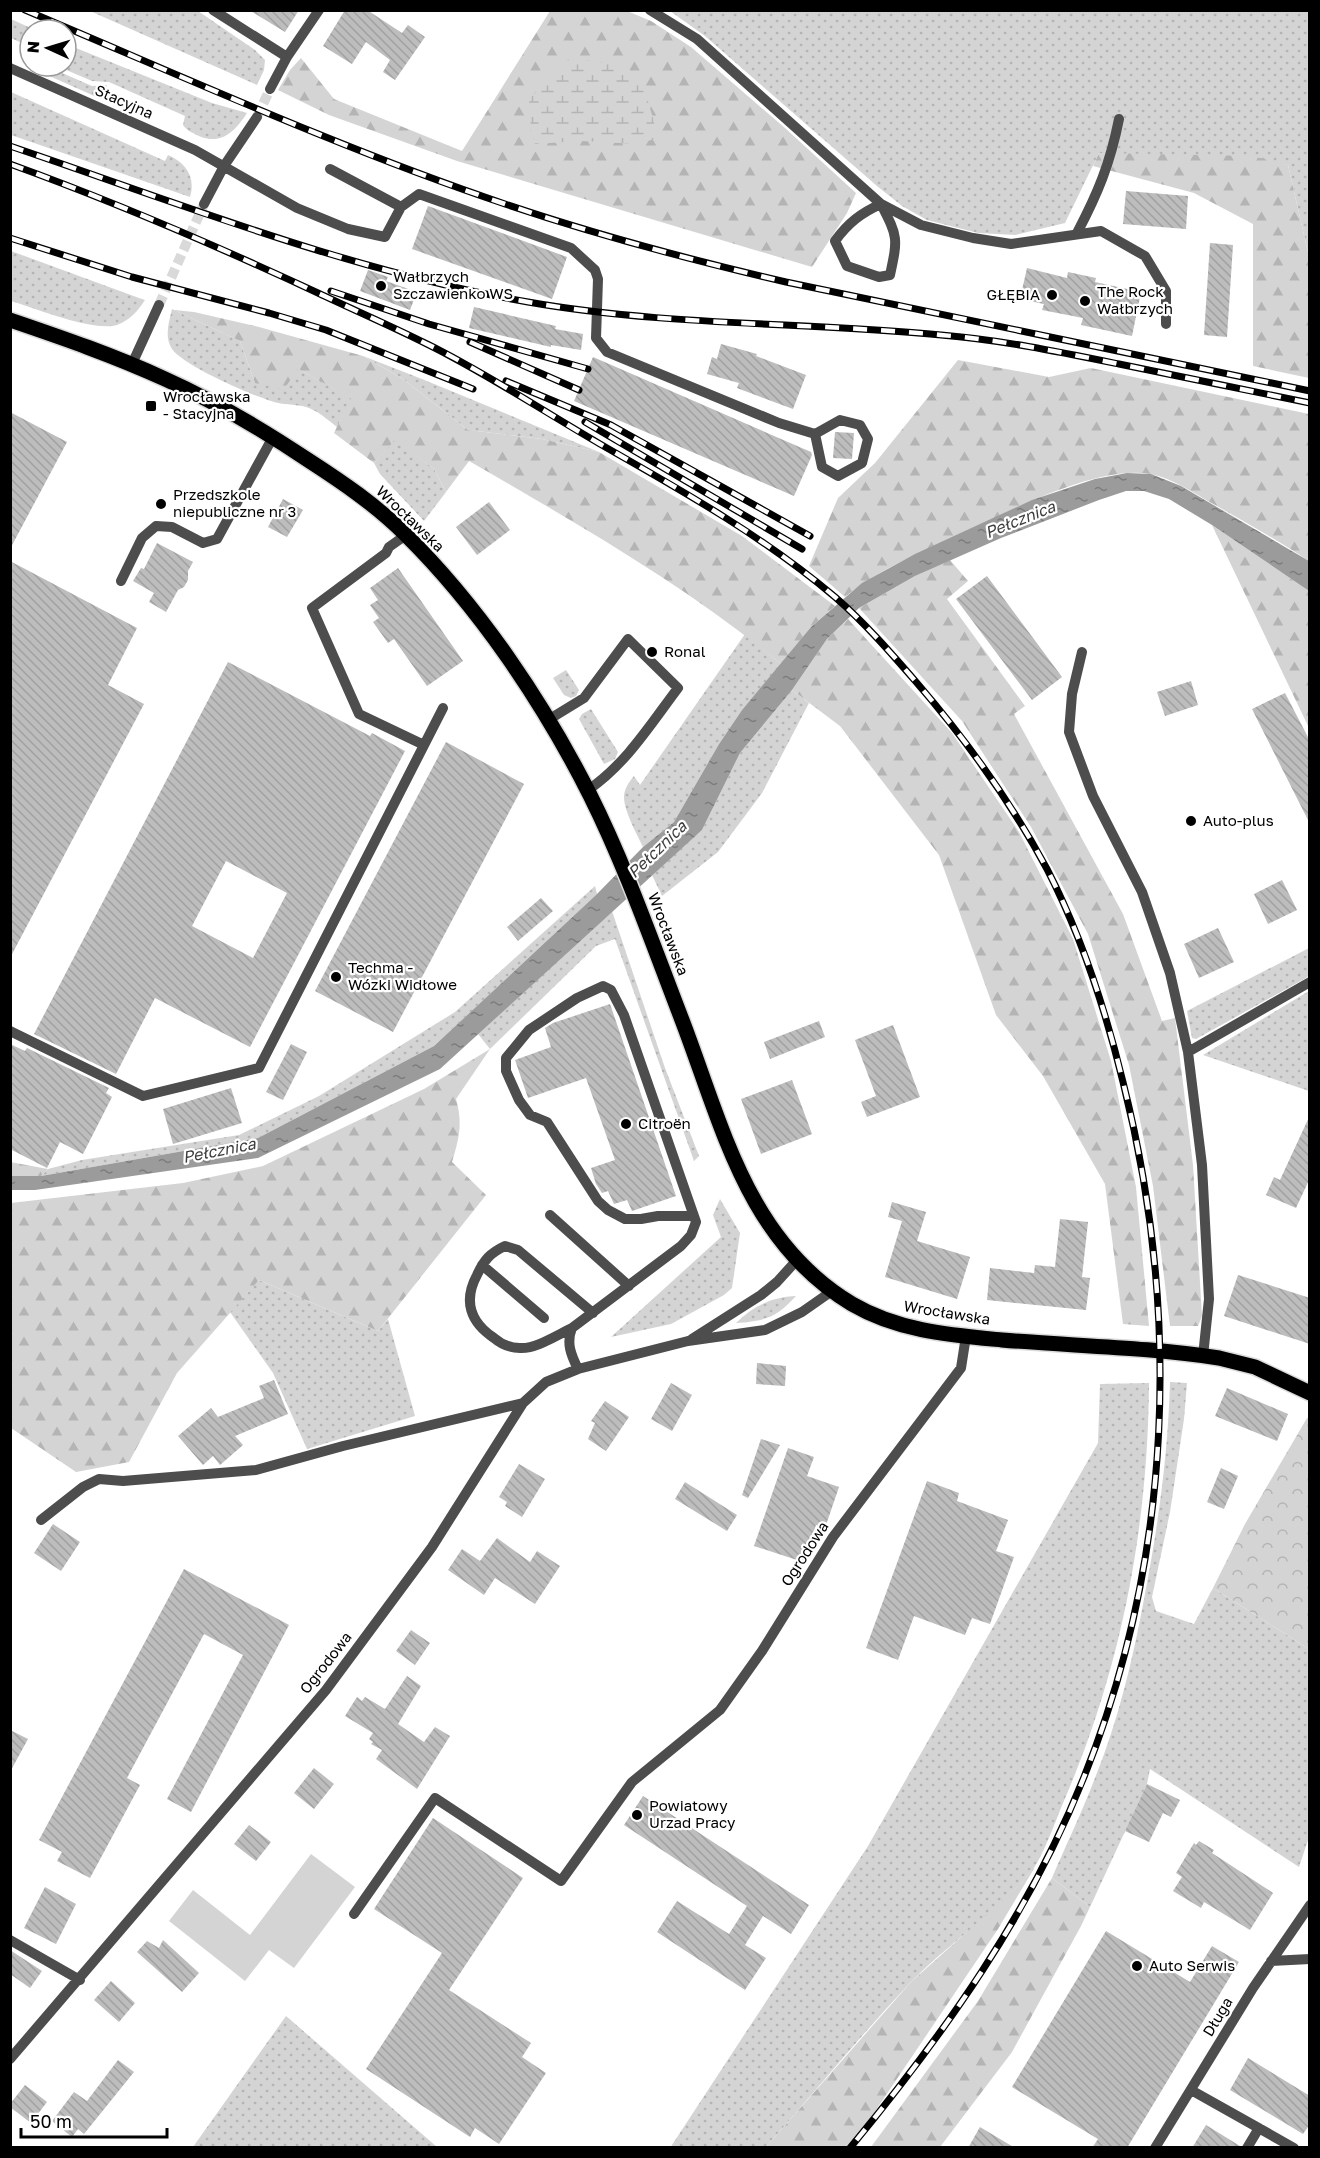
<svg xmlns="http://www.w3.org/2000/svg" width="1320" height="2158" viewBox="0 0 1320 2158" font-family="'Golos Text',sans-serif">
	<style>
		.grass { fill: url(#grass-dots) }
		.forest { fill: url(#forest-firs) }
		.wetland { fill: url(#wetland-marsh) }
		.park { fill: url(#park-crowns) }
		.garden { fill: #d4d4d4 }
		.water { fill: url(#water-ripples) }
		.building { fill: url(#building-back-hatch); fill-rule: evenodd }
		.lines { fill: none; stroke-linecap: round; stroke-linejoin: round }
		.minor-tunnel { stroke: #d9d9d9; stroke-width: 10; stroke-dasharray: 10 5; stroke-linecap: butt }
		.major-casing { stroke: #dbdbdb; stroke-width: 18 }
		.minor { stroke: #4d4d4d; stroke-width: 10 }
		.major { stroke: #000; stroke-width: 15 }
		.rail-casing { stroke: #000; stroke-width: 7 }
		.rail { stroke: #fff; stroke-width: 4.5; stroke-dasharray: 14; stroke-linecap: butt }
		.poi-dot { fill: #000; stroke: #fff; stroke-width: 2 }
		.labels { text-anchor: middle; stroke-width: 4.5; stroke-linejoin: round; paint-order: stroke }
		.street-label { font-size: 15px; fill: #000; stroke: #fff }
		.poi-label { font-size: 15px; fill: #000; stroke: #fff; text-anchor: start }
		.water-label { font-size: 16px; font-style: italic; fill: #3c3c3c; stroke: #fff }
	</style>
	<defs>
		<pattern id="grass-dots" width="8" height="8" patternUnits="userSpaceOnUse" patternTransform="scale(1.5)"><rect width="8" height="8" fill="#d4d4d4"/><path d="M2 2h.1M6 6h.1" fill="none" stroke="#b4b4b4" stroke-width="1.8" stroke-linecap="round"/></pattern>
		<pattern id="forest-firs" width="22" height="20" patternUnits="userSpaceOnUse" patternTransform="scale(1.5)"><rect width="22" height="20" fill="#d4d4d4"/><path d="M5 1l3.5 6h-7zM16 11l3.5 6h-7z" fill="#b4b4b4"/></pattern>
		<pattern id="wetland-marsh" width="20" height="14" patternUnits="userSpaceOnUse" patternTransform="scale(1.5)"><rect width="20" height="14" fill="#d4d4d4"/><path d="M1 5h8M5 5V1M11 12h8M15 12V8" fill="none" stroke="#b4b4b4"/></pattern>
		<pattern id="park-crowns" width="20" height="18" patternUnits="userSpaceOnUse" patternTransform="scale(1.5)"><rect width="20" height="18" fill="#d4d4d4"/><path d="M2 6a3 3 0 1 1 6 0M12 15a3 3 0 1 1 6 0" fill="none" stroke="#b4b4b4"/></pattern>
		<pattern id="water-ripples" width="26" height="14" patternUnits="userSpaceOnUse" patternTransform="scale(1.5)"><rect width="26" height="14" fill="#9b9b9b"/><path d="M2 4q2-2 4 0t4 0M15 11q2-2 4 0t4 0" fill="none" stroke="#7c7c7c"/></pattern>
		<pattern id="building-back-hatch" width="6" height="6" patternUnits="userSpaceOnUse" patternTransform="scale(1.5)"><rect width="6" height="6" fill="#bdbdbd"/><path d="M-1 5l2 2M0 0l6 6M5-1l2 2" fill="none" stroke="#a1a1a1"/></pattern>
	</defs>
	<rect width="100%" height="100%" fill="#fff"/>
	<path class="grass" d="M90 11H198L255 50 265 60 264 70 257 85Z
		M670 11H1309V257L1288 165 1099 153 1065 223 1015 235 978 233 927 220 902 206 877 186 705 36Z
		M11 19 35 30H30V47L11 38Z
		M66 44 212 103 247 113C236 130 222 146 199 136 193 133 187 131 183 125L185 116 109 82 92 81 57 66H66Z
		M37 66H46L92 86 107 85 101 99 36 70Z
		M11 92 165 161 168 155C186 163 196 177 190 197L11 135Z
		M11 251 139 298 145 300C138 311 130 320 117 325 94 332 34 308 11 301Z
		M172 309 240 341 255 383 298 369 352 398 337 427C328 420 317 410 306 407 296 404 285 405 274 402 253 396 184 366 172 349 164 337 169 322 172 309Z
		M363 356 422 379 599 452 542 439 468 430 403 379Z
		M395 439 434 469 446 492 424 521 380 474 374 463Z
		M745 634 781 664 742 710 719 744 674 822 643 847C637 834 624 811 624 797 624 789 629 782 634 776L640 785Z
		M566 670 579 690 576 696 571 698 564 695 553 678Z
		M792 690 809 703 762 793 718 852 662 896 652 875 702 830 740 753Z
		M591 709 618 752 615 759 604 764 579 719 582 714Z
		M595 886 597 894 434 1046 258 1138 41 1176 48 1169 82 1160 239 1135 319 1096 455 1012Z
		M612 911 665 1068 699 1156 694 1161 615 939 596 946 490 1049 478 1034Z
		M1309 948V975L1306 978 1196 1039 1192 1038 1187 1011Z
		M1309 991V1091L1203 1055Z
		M720 1199 740 1233 732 1288 724 1295 671 1324 611 1337 721 1237 713 1215Z
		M259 1280 378 1331 388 1319 415 1416 307 1449 273 1373 230 1312Z
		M796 1296C776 1318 765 1321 736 1323 753 1306 772 1297 796 1296Z
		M1170 1382 1187 1383 1184 1419 1170 1512 1152 1597 1156 1611 1194 1624 1213 1588 1309 1649V1837L1299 1867 1150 1769 1147 1784 1090 1907 1052 1878C1066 1845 1082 1812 1095 1778 1118 1721 1133 1659 1144 1599 1158 1527 1168 1455 1170 1382Z
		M1149 1383C1148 1529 1121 1670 1063 1803 1056 1820 1043 1856 1033 1869 998 1913 948 1943 910 1983 860 2036 814 2093 766 2147L670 2148 868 1846 1098 1443 1100 1384Z
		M286 2016 437 2147H193Z"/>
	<path class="forest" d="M550 11H627L651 21 691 47 785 128 856 193 847 213 812 267 457 161 329 115 278 90 290 70 301 58 334 99 462 151Z
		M1099 153 1252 156 1288 165 1309 257V378L1253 366V224L1194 193 1093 166Z
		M174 310 194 312 259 327 363 356 403 379 468 430 542 439 599 452 742 536 835 606 811 627 781 664C685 585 576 523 469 461L446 492 434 469 395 440 374 463 334 433 351 398 298 369 284 389 255 383 240 341Z
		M958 360 1049 377 1091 368 1309 414V561C1279 541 1247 523 1215 505 1195 494 1173 478 1150 474 1098 465 1011 510 965 532 924 551 880 568 845 597L809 566 838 498 875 463Z
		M1212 525 1309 591V728Z
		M950 560 968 581 947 599 1025 706 1014 714 1123 914 1162 1021 1175 1018 1193 1165 1202 1316 1198 1326H1170L1153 1186 1129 1065 1088 934 1031 827 962 721 859 608 915 576Z
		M848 619 952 733 1019 832 1073 939 1111 1061 1136 1187 1149 1326 1123 1324 1105 1184 1043 1076 996 1015 939 855 840 726 792 690 827 639Z
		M490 1049 456 1099C463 1123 459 1139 452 1162L486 1195 378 1331 259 1280 177 1373 129 1462 76 1472 11 1428V1203L183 1183 263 1166 424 1089Z
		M10 1162 48 1169 41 1176H11Z
		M1035 1867 998 1929 851 2147H766L911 1982 1017 1887Z
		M1052 1878 1090 1907 1081 1926 1012 2052 940 2147H871L978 2001Z"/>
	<path class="wetland" d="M569 59C584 60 621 63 633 72 645 82 654 122 658 138L637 144 582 141 535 144 531 131 529 99Z"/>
	<path class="park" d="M1307 1418 1310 1419 1309 1649 1213 1588 1245 1524Z"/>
	<path class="garden" d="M311 1854 355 1887 294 1968 269 1950 245 1981 169 1921 193 1890 250 1935Z"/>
	<path class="water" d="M1127 473 1151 474 1181 486 1309 561V591L1212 525 1169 499 1144 491H1126L1099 500 1001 538 915 576 859 608 827 639 792 690 740 753 702 830 440 1069 258 1158 35 1190H11V1176H41L258 1138 434 1046 597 894 643 847 674 822 719 744 742 710 811 627 862 583 915 554 1032 500 1095 479Z"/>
	<path class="building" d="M249 10H299L285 32Z
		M345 10H367L402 33 408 25 425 37 395 80 383 72 390 60 366 42 352 64 323 46Z
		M1126 191 1188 196 1186 229 1123 224Z
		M428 206 567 257 552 299 412 249Z
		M1210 243 1233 245 1227 337 1204 335Z
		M1027 268 1067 278 1068 272 1096 278 1095 282 1141 292 1132 336 1081 325 1083 318 1042 310 1044 304 1020 299Z
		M368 270 388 277 386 281 417 292 410 310 360 291Z
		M474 307 556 326 555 329 583 334 581 350 551 345V347L469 328Z
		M721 344 757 354 756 356 806 375 793 409 737 388 739 383 707 374 712 357 717 359Z
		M593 357 811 452 812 455 794 496 574 401Z
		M10 412 67 442 10 549Z
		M835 432 854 433 852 459 833 458Z
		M283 499 303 510 287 537 268 527Z
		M489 502 510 530 477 555 456 527Z
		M157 543 193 562 188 571V580L184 587 178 590 166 612 149 602 154 593 133 581 141 568 144 569Z
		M10 561 137 628 108 685 144 704 10 958Z
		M398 568 463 661 427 686 394 639 388 643 373 622 379 618 370 605 378 600 370 588Z
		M987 576 1062 677 1032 700 956 599Z
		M228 662 370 736 372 733 405 751 250 1047 155 998 116 1074 34 1034ZM226 861 287 893 253 958 192 926Z
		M1191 681 1198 705 1165 716 1157 692Z
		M1285 693 1310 741V824L1252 709Z
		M446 742 524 784 393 1032 315 991Z
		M1282 880 1297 910 1268 924 1254 894Z
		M541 898 553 911 518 941 507 927Z
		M1218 928 1234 962 1199 978 1184 944Z
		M610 1004 676 1196 632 1211 627 1200 614 1204 608 1191 602 1193 596 1184 591 1168 615 1160 586 1078 528 1098 515 1060 551 1047 545 1028 553 1023Z
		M819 1021 825 1037 770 1059 764 1042Z
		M893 1025 920 1097 867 1117 861 1102 876 1096 855 1040Z
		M10 1044 25 1051 27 1048 109 1088 106 1093 112 1097 83 1154 60 1142 47 1168 10 1149Z
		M291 1044 307 1052 283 1100 266 1092Z
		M792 1080 812 1134 761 1154 741 1099Z
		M231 1088 242 1123 173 1144 163 1109Z
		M1310 1115V1178L1296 1208 1266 1195 1274 1177 1280 1180Z
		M892 1202 926 1212 917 1241 970 1257 957 1299 885 1277 902 1221 888 1217Z
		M1060 1219 1088 1222 1082 1277 1090 1278 1086 1310 987 1300 990 1268 1034 1273 1035 1265 1055 1267Z
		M1238 1275 1310 1298V1344L1224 1316Z
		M757 1363 786 1366 785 1386 756 1384Z
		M274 1380 288 1414 235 1436 243 1445 220 1465 213 1456 203 1465 178 1436 211 1408 218 1417 264 1398 259 1386Z
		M671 1383 692 1395 672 1431 651 1419Z
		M1227 1388 1288 1414 1277 1441 1215 1416Z
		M605 1401 629 1417 606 1451 588 1439 595 1423 591 1421Z
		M761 1439 780 1445 748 1498 742 1495Z
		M788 1448 814 1457 807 1476 839 1487 825 1528 816 1525 803 1562 754 1546Z
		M519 1464 545 1479 522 1517 505 1506 507 1502 499 1497Z
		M1221 1468 1238 1476 1224 1509 1207 1502Z
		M927 1481 959 1493 957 1501 1008 1520 996 1551 1014 1557 990 1624 972 1618 965 1635 914 1616 898 1660 866 1648Z
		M685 1482 737 1515 727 1531 675 1499Z
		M53 1524 80 1542 61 1571 34 1553Z
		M497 1538 530 1562 537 1551 560 1566 535 1604 495 1578 484 1595 448 1570 462 1549 480 1561Z
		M184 1569 289 1625 191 1812 167 1799 243 1655 204 1634 127 1778 140 1785 90 1878 57 1861 62 1852 39 1840Z
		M411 1630 430 1643 415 1665 396 1651Z
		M407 1676 421 1686 398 1724 424 1742 435 1727 450 1736 417 1789 376 1759 382 1750 371 1744 373 1742 369 1739 373 1733 345 1716 357 1697 362 1701 365 1697 385 1709Z
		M10 1730 28 1739 10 1772Z
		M314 1768 334 1784 314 1809 294 1793Z
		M1147 1784 1180 1800 1171 1817 1163 1813 1149 1842 1125 1831Z
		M643 1796 809 1905 791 1934 763 1916 745 1945 766 1958 745 1990 657 1932 677 1901 729 1934 747 1906 624 1825Z
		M433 1818 523 1878 449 1990 531 2043 522 2057 546 2073 499 2144 475 2128 470 2137 366 2069 442 1953 374 1909Z
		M249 1825 271 1842 256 1861 234 1844Z
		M1199 1841 1214 1850 1212 1853 1273 1893 1250 1930 1204 1902 1201 1908 1173 1891 1182 1877 1176 1873 1194 1843 1196 1845Z
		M45 1887 76 1904 56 1944 24 1928Z
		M1106 1931 1190 1982 1212 1946 1239 1962 1127 2148H1092L1098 2139 1012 2087Z
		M163 1940 199 1973 182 1992 137 1952 147 1941 159 1948Z
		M10 1950 42 1971 30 1988 10 1974Z
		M111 1981 135 2003 119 2022 94 2000Z
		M1248 2058 1310 2096V2124L1303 2134 1230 2090Z
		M118 2060 134 2072 84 2134 78 2129 72 2137 52 2121 74 2092 87 2101Z
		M25 2085 47 2102 31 2123 10 2107V2104Z
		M1206 2125 1240 2146V2148H1192Z
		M980 2127 1015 2148H968Z"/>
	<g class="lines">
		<path class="minor-tunnel" d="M257 117 270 89
			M159 305 204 204"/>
		<g class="major-casing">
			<path id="major" d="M10 320C63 338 115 356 165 379 214 401 263 430 308 460 342 482 376 505 405 534 479 607 543 702 590 795 626 867 653 945 682 1020 723 1127 747 1241 852 1304 898 1331 950 1335 1002 1340 1074 1346 1148 1347 1219 1358L1255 1367 1310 1393"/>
		</g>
		<path class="minor" d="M213 10 287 57
			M650 10 697 39 881 204 921 225 973 238 1011 244 1101 231 1145 256 1166 291V324
			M10 68 195 150 297 208 348 229 385 237 401 207 330 169
			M270 89 287 57 319 10
			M204 204 224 166 257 117
			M881 204C898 237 898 238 890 275L879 277 847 266 835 241C848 223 861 213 881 204Z
			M401 207 419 194 571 248 595 270 598 279 596 338 607 352 779 423 815 434 840 420 860 425 868 439 862 463 838 476 822 467 815 434
			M1077 233C1098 193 1110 164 1119 119
			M132 364 159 305
			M406 535 389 547 386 553 312 608 359 714 424 745
			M121 581 142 538 156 526 172 527 203 543 217 539 273 437
			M1082 652 1072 694 1069 732 1093 796 1142 892 1170 973 1188 1052 1202 1165 1209 1299 1203 1356
			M548 720 584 698 628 639 678 688C650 725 626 764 588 790
			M10 1031 143 1096 259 1068 443 708
			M1188 1052 1310 982
			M550 1215 629 1286
			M482 1265 544 1318
			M572 1328C557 1335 536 1349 520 1348 510 1348 501 1344 494 1338 470 1322 463 1301 477 1275 484 1260 490 1253 505 1246L518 1250 593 1313
			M692 1339 761 1295 777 1282 796 1261
			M578 1369C571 1355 566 1343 572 1328L681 1246 691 1235 696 1222 624 1015 611 990 603 986 577 998 529 1030 506 1058V1071L519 1100 530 1115 547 1122 598 1201 608 1210 625 1219H641L658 1216H693
			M41 1520 83 1487 99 1479 123 1481 256 1470 343 1446 523 1403
			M354 1914 435 1798 561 1881 632 1782 720 1710 762 1651 833 1537 961 1368 966 1336
			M10 1940 80 1980
			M1271 1961 1310 1959
			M10 2059 326 1690 432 1547 523 1403 546 1382 578 1369 688 1341 765 1330 802 1312 832 1291
			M1191 2090 1294 2148
			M1155 2148 1253 1988 1310 1905
			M1247 2148 1259 2128"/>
		<use href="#major" class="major"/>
		<g class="rail-casing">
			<path id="rail" d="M25 10C184 77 342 149 505 204 597 235 691 260 786 282L1310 391
				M10 146C181 204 350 271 528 302 665 326 804 322 941 335 1002 340 1060 352 1119 364 1183 377 1246 390 1310 403
				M10 164C115 202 217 246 318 293 354 310 391 326 427 344 486 373 543 411 600 444 681 490 763 536 835 597 865 623 891 653 917 683 967 741 1011 802 1047 869 1082 937 1105 1008 1123 1082 1181 1313 1173 1555 1084 1777 1029 1915 945 2033 850 2148
				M10 238 132 277 269 313 326 330 473 389
				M331 291 429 324 588 369
				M470 342 579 390
				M506 381 611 425 810 536
				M585 422 802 549"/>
		</g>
		<use href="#rail" class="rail"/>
	</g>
	<g class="poi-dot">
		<circle cx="381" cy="286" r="6"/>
		<circle cx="1052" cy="295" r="6"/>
		<circle cx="1085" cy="301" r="6"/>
		<rect x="145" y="400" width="12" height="12" rx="3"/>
		<circle cx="161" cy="504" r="6"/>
		<circle cx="652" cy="652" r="6"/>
		<circle cx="1191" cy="821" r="6"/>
		<circle cx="336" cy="977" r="6"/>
		<circle cx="626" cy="1124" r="6"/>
		<circle cx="637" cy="1815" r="6"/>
		<circle cx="1137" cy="1966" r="6"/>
	</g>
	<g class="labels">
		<g class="street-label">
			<text transform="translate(124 102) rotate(24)" y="5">Stacyjna</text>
			<text transform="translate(410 519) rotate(44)" y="5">Wrocławska</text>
			<text transform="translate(668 934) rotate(69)" y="5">Wrocławska</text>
			<text transform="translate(947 1313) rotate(9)" y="5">Wrocławska</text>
			<text transform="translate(805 1554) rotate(-57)" y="5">Ogrodowa</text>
			<text transform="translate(326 1663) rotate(-52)" y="5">Ogrodowa</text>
			<text transform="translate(1218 2017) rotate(-59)" y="5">Długa</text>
		</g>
		<g class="poi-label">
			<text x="393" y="282">Wałbrzych<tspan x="393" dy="17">Szczawienko WS</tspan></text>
			<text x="1097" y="297">The Rock<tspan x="1097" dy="17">Wałbrzych</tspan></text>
			<text x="1040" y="300" text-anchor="end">GŁĘBIA</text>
			<text x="163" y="402">Wrocławska<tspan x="163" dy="17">- Stacyjna</tspan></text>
			<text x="173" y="500">Przedszkole<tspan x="173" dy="17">niepubliczne nr 3</tspan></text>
			<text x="664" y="657">Ronal</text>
			<text x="1203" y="826">Auto-plus</text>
			<text x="348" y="973">Techma -<tspan x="348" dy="17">Wózki Widłowe</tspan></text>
			<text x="638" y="1129">Citroën</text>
			<text x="649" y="1811">Powiatowy<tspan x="649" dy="17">Urzad Pracy</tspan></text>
			<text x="1149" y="1971">Auto Serwis</text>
		</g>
		<g class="water-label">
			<text transform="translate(1020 519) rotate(-22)" y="6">Pełcznica</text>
			<text transform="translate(657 849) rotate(-44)" y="6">Pełcznica</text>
			<text transform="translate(219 1150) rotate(-11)" y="6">Pełcznica</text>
		</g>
	</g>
	<rect width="1320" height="2158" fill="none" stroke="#000000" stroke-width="24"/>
	<g transform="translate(48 48) rotate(274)"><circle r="28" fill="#ffffff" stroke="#999999" stroke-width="1.5"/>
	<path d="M0-4.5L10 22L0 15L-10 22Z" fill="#000000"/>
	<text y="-9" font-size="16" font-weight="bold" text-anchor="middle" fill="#000000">N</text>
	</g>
	<path d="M21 2128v9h146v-9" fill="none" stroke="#000000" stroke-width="3"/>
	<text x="30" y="2128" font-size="18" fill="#000000" stroke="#ffffff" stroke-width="4.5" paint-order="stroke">50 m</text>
</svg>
